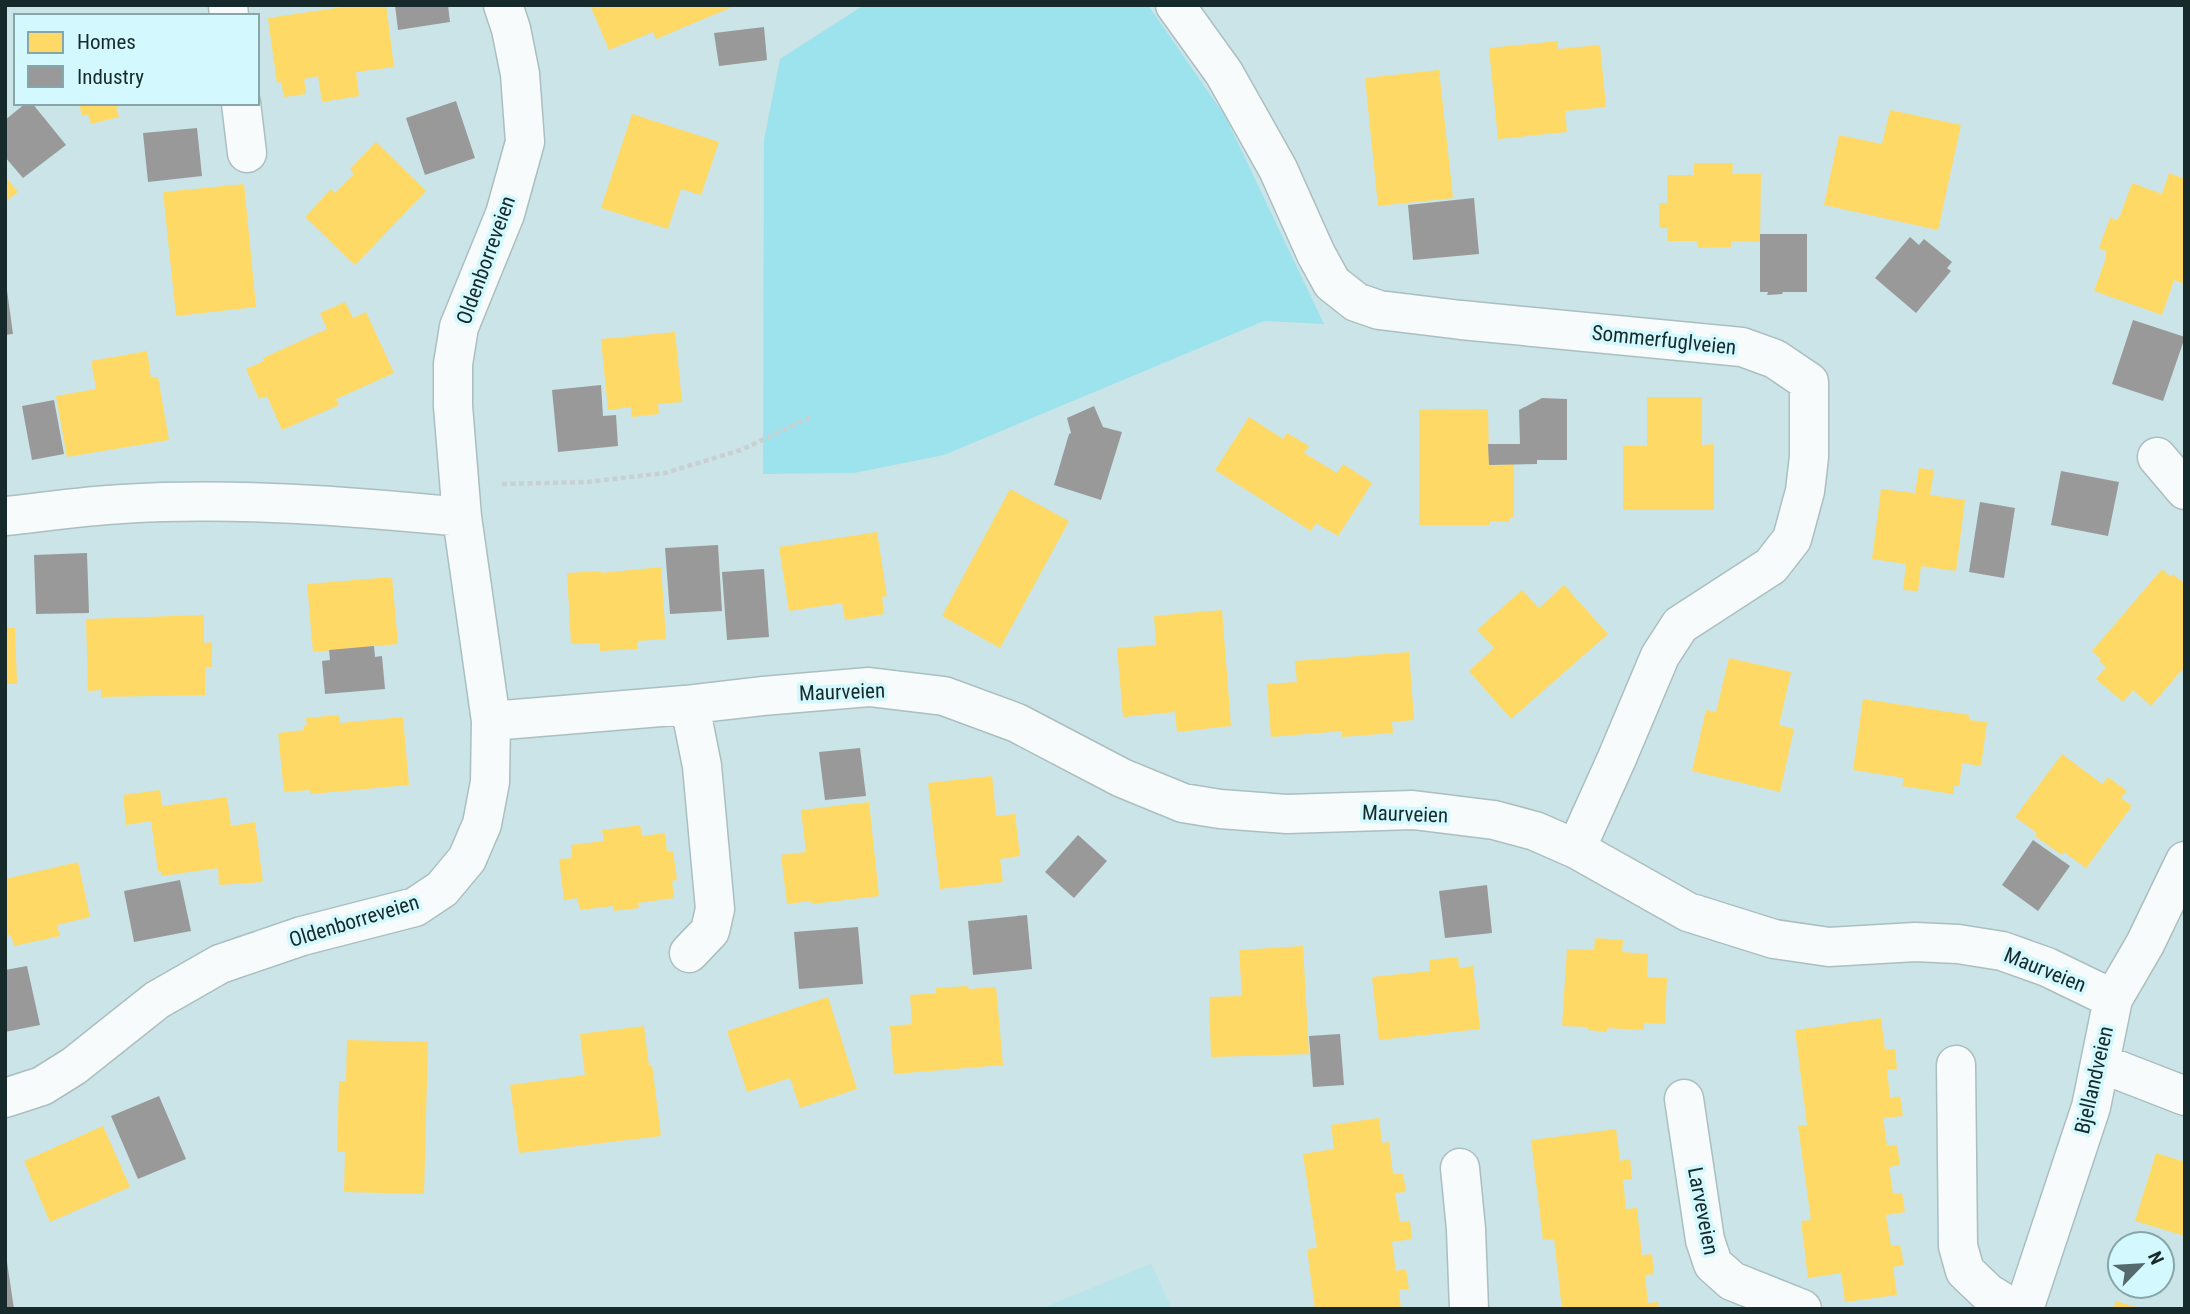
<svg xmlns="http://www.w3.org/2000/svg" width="2190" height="1314" viewBox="0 0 2190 1314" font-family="'Roboto Condensed',sans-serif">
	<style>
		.built { fill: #b9e4ea }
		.park { fill: #9ce3ed }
		.homes { fill: #ffd966 }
		.industry { fill: #999 }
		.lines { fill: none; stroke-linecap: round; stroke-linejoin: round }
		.minor-casing { stroke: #abbec0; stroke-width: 41 }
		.path { stroke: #c8d0d1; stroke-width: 4.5; stroke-dasharray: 5 3.5; stroke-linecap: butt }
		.minor { stroke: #f7fbfb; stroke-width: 38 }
		.labels { text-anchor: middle; stroke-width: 7; stroke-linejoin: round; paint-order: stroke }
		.street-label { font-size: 21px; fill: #16292b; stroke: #d3f9fe }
	</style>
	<rect width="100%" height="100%" fill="#cbe4e7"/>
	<path class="built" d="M1151 1264 1172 1309H1040Z"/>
	<path class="park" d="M864 5H1148L1225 116 1324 324 1264 321 944 455 854 473 763 474 764 140 780 59Z"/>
	<path class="homes" d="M357 5H386L394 67 356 72 359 96 322 102 318 76 304 79 306 94 284 97 281 82 277 83 268 18Z
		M590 5H737L656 39 653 32 609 50Z
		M1558 41V49L1600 45 1606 107 1565 111 1567 132 1498 139 1489 48Z
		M1439 70 1453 198 1378 206 1365 78Z
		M79 103H126V104L116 107 119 117 91 124 88 114 82 116Z
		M1890 110 1961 125 1938 230 1824 205 1839 135 1882 144Z
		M632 114 719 142 701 195 681 189 668 229 601 208Z
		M376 142 426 191 355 265 305 217 331 189 335 193 354 174 350 169Z
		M1694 163H1733L1732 174H1761L1760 242 1731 241V247L1698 248 1697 241H1667V228H1659V203H1667V175H1694Z
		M2169 173 2185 179V284L2174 280 2162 315 2094 291 2106 258V251L2099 248 2110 218 2117 220 2120 216 2132 183 2162 194Z
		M5 176 18 192 5 202Z
		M244 184 256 307 176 316 163 192Z
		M345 302 353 318 366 312 394 373 336 399 339 405 282 430 267 396 259 399 246 369 264 361 263 358 327 329 320 313Z
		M675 332 682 402 658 404 659 414 632 417 631 407 608 410 601 339Z
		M147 351 151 378 158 377 169 440 67 457 56 396 96 389 91 361Z
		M1647 397H1702V445L1714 444V510H1623V446H1647Z
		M1488 409 1489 465 1514 464V517H1510L1509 522 1490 521V525H1419V410Z
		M1249 417 1283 439 1287 433 1309 446 1304 453 1337 473 1343 464 1372 483 1338 536 1316 523 1311 531 1215 470Z
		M1919 468 1934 470 1930 495 1965 500 1956 571 1921 566 1918 591 1903 590 1906 564 1872 559 1881 489 1915 493Z
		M1010 489 1069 521 1000 648 942 616Z
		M877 532 887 596 882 597 884 614 845 620 842 603 789 611 779 547Z
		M661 567 666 639 637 641 638 649 600 651V643L571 644 567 573 601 571V573Z
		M2162 569 2171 577 2173 574 2185 584V666L2151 706 2133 690 2123 702 2096 679 2106 667 2099 661 2101 659 2092 651Z
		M392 577 398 644 313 652 307 584Z
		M1564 585 1608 634 1511 719 1469 671 1494 648 1477 630 1522 590 1539 608Z
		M1222 610 1231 726 1177 732 1175 712 1123 717 1117 648 1156 645 1154 616Z
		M204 615V643L212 642V667H205V695L101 697V690L88 691 86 619Z
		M5 628H15L17 684H5Z
		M1409 652 1414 720 1392 722 1393 733 1342 737V731L1271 737 1267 684 1297 682 1295 661Z
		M1729 658 1791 672 1779 725 1794 729 1780 792 1692 771 1706 710 1716 712Z
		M1863 699 1969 715V720L1987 722 1981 766 1962 763 1959 786H1954L1953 794 1902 786 1904 778 1853 770Z
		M339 715 340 723 403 717 409 785 311 794 310 790 284 792 278 733 304 730V726H307L306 718Z
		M2062 754 2102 784 2108 777 2127 791 2121 798 2132 806 2086 868 2064 852 2062 855 2035 836 2037 833 2015 817Z
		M992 776 996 816 1015 814 1020 856 1000 859 1003 882 940 889 928 783Z
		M160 790 162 806 227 797 231 826 255 822 263 882 219 885 218 868 161 876V871H158L151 821 126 825 123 795Z
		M869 802 879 896 812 904 811 901 787 904 781 855 806 852 801 810Z
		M640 825 642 836 665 833 667 852 673 851 677 880 672 881 674 898 638 903 639 908 613 911V906L580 910 577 898 564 900 559 859 572 858 571 845 604 841 602 830Z
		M78 862 90 917 57 925 60 936 14 946 11 935 5 936V879Z
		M1595 938 1623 940 1622 952 1648 954 1647 977 1667 978 1665 1024 1644 1023V1030L1607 1028V1032L1588 1030V1027L1562 1026 1567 949 1594 950Z
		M1303 946 1309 1054 1211 1057 1209 997 1242 996 1239 950Z
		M1458 957 1459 968 1473 966 1480 1029 1379 1040 1372 977 1430 971 1429 960Z
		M968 986 969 989 996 987 1003 1065 894 1074 890 1026 912 1024 910 995 936 993V988Z
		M828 997 857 1089 800 1108 790 1078 747 1092 727 1031Z
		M1881 1018 1885 1050 1895 1049 1897 1069 1887 1070 1890 1098 1900 1096 1903 1116 1883 1118 1887 1146 1897 1145 1900 1165 1889 1167 1893 1194 1902 1193 1905 1212 1886 1215 1891 1246 1900 1245 1904 1265 1893 1267 1897 1295 1845 1302 1841 1273 1808 1278 1801 1221 1811 1220 1798 1126 1807 1125 1795 1030Z
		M644 1026 649 1066 652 1065 661 1136 519 1153 510 1085 585 1075 580 1034Z
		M347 1040 428 1042 424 1194 344 1192 345 1152H337L339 1081H346Z
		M1379 1118 1382 1143 1389 1142 1393 1174 1403 1173 1406 1192 1395 1193 1400 1222 1410 1221 1412 1239 1392 1242 1396 1271 1406 1269 1409 1289 1399 1290 1401 1309H1315L1307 1249 1317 1248 1303 1154 1334 1149 1331 1125Z
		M103 1126 130 1187 50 1222 24 1161Z
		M1616 1129 1620 1161 1630 1159 1632 1179 1623 1180 1626 1209 1637 1208 1642 1255 1652 1254 1654 1274 1645 1275 1648 1303 1658 1302 1659 1309H1562L1554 1239 1543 1240 1531 1140Z
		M2156 1153 2185 1162V1236L2135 1221Z
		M2116 1301 2139 1308V1309H2113Z"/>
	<path class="industry" d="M395 5H448L450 22 398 30Z
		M764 27 767 60 719 66 714 33Z
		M456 101 475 158 425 175 406 118Z
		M26 103H32L66 145 23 178 5 157V120Z
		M197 128 202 176 148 182 143 133Z
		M1474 198 1479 254 1413 260 1408 205Z
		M1760 234H1807V292H1783L1782 294 1767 295 1768 292H1760Z
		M1910 237 1919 245 1924 239 1952 262 1947 268 1951 271 1916 313 1875 278Z
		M5 290H7L13 334 5 335Z
		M2133 320 2185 337 2163 401 2112 384Z
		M601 385 603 416 616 415 618 446 558 452 552 390Z
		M1542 398 1567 399V460H1537V464L1489 465 1488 444H1520L1519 410Z
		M54 400 64 454 32 460 22 406Z
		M1094 406 1103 427 1122 432 1101 500 1054 485 1069 434 1071 433 1067 418Z
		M2061 471 2119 482 2108 536 2051 525Z
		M1980 502 2015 508 2004 578 1969 572Z
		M718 545 722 611 670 614 665 548Z
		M87 553 89 613 36 614 34 555Z
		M764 569 769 637 727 640 722 572Z
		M374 646 375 657 382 656 385 689 325 694 322 661 330 660 329 650Z
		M860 748 866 796 825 800 819 752Z
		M1078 835 1107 861 1074 898 1045 872Z
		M2033 840 2070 866 2038 911 2002 885Z
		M180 880 191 931 134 942 124 891Z
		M1487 885 1492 933 1445 938 1439 891Z
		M1027 915 1032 969 973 975 968 921Z
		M858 927 863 984 799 989 794 932Z
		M27 966 40 1025 5 1032V970Z
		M1340 1034 1344 1085 1313 1087 1309 1036Z
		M159 1096 186 1159 138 1179 111 1116Z
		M7 1262 14 1309H5Z"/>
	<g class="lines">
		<g class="minor-casing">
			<path id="minor" d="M228 5 229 16
				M1175 5 1224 73 1278 169 1316 254 1332 283 1356 302 1379 310 1461 320 1742 347 1775 359 1809 382V457L1805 491 1792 539 1771 566 1680 625 1660 656 1617 758 1576 849
				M241 103 247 153
				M2157 457 2185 490
				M5 516C44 512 83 506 122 504 235 497 349 506 462 517
				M685 705 693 721 702 766 715 909 710 931 689 953
				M491 721 685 705 762 696 869 687 944 696 1017 723 1122 778 1183 803 1220 809 1287 814 1413 810 1494 820 1535 831 1576 849 1688 912 1774 939 1829 947 1915 942 1958 944 2002 951 2047 967 2113 999
				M2100 1063 2185 1096
				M1956 1065 1958 1246 1965 1271 1988 1293 2014 1309
				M5 1098 42 1086 74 1066 157 1000 220 964 302 936 415 907 442 889 467 859 482 824 490 782 491 721 462 517 453 406V364L459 327 505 214 525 142 520 74 511 29 503 5
				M1684 1099 1705 1240 1713 1264 1732 1281 1802 1309
				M1460 1168 1466 1229 1469 1309
				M2024 1309 2091 1107 2113 999 2145 944 2185 861"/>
		</g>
		<path class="path" d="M502 484 587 482 665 473 741 450 813 416"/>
		<use href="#minor" class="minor"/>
	</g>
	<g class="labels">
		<g class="street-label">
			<text transform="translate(486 260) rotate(-70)" y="7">Oldenborreveien</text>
			<text transform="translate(1664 340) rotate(6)" y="7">Sommerfuglveien</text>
			<text transform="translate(842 692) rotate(-2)" y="7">Maurveien</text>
			<text transform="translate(1405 814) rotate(2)" y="7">Maurveien</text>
			<text transform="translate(354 921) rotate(-17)" y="7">Oldenborreveien</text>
			<text transform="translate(2045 970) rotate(22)" y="7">Maurveien</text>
			<text transform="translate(2094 1080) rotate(-77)" y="7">Bjellandveien</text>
			<text transform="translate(1703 1211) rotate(79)" y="7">Larveveien</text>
		</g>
	</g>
	<rect width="2190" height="1314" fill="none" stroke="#16292b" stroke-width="14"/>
	<rect x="14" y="14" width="245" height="91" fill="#d3f9fe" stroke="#87a6aa" stroke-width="2"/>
	<rect x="28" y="32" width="35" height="21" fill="#ffd966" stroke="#87a6aa" stroke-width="2"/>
	<text x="77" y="49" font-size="21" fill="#16292b">Homes</text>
	<rect x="28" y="66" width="35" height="21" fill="#999999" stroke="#87a6aa" stroke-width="2"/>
	<text x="77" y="84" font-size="21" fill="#16292b">Industry</text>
	<g transform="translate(2141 1265) rotate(65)"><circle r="33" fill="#d3f9fe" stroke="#87a6aa" stroke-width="2"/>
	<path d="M0-5L12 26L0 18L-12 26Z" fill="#556a6d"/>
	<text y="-10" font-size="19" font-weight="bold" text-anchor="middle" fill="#16292b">N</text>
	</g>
</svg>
